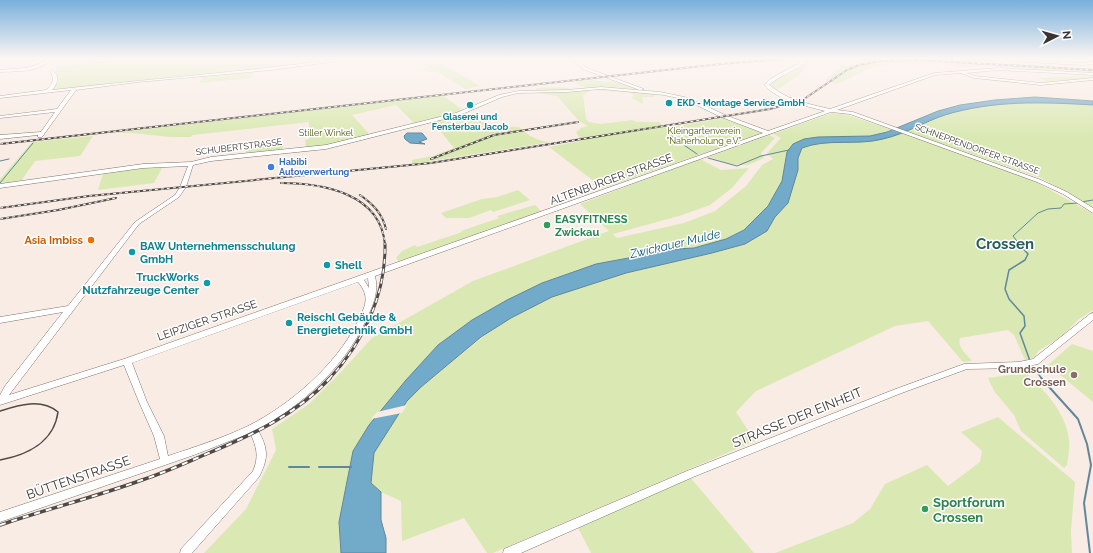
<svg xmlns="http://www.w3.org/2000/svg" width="1093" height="553" viewBox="0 0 1093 553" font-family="Raleway,sans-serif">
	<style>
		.green { fill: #dae9b4 }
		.water { fill: #72aac9; stroke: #61879b }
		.pier { fill: #f8ece4 }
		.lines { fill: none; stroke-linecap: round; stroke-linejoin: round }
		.stream-far2 { stroke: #61879b; stroke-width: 1 }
		.stream-far1 { stroke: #61879b; stroke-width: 1.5 }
		.stream { stroke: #61879b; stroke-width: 2 }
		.minor-casing { stroke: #7d736b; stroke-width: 1 }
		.minor { fill: #fff; fill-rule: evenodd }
		.tram { stroke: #504a46; stroke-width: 1.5 }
		.rail-far2-casing { stroke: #504a46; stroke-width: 2 }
		.rail-far1-casing { stroke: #504a46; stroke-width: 3 }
		.rail-casing { stroke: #504a46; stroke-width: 3.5 }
		.rail-far2 { stroke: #fff; stroke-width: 1; stroke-dasharray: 3; stroke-linecap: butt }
		.rail-far1 { stroke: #fff; stroke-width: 1.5; stroke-dasharray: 5; stroke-linecap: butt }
		.rail { stroke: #fff; stroke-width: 2; stroke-dasharray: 6; stroke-linecap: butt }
		.culture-dot { fill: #0f9aa8; stroke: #fff; stroke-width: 1.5 }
		.shop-dot { fill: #3f7fe0; stroke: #fff; stroke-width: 1.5 }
		.leisure-dot { fill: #2e9e5b; stroke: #fff; stroke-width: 1.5 }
		.food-dot { fill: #e8710a; stroke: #fff; stroke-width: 1.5 }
		.education-dot { fill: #8d6e63; stroke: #fff; stroke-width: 1.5 }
		.labels { text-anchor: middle; stroke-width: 3; stroke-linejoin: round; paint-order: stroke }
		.far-culture-label { font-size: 9px; font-weight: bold; fill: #0d838f; stroke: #fff; text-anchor: start }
		.far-park-label { font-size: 9px; fill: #4c5b05; stroke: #fff }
		.far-street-label { font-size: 9px; fill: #393431; stroke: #fff }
		.far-shop-label { font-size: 9px; font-weight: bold; fill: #366cbe; stroke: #fff; text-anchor: start }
		.street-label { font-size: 11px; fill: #393431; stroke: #fff }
		.leisure-label { font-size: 11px; font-weight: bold; fill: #27864d; stroke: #fff; text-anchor: start }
		.food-label { font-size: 11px; font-weight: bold; fill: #c56008; stroke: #fff; text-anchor: end }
		.culture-label { font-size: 11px; font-weight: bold; fill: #0d838f; stroke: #fff; text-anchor: start }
		.education-label { font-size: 11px; font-weight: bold; fill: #785e54; stroke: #fff; text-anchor: end }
		.water-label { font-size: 12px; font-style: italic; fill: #0e5675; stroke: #fff }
		.near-street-label { font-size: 13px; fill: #393431; stroke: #fff }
		.near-leisure-label { font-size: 13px; font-weight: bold; fill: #27864d; stroke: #fff; text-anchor: start }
		.district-label { font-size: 15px; font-weight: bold; fill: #245e5e; stroke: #fff }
	</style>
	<rect width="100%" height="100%" fill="#f8ece4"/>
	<path class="green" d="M137 59H275L277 68 52 90 59 81 58 76 55 72 58 66Z
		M427 59H443L445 66 462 75 480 86 465 89 436 71 428 72 422 70 428 66Z
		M805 59H830L813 60 798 76 775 91 770 84C776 78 783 78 790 74 797 71 802 66 808 61Z
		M831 59H932L939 63 982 64C973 67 956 68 948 63L894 64 872 67 837 84 826 80 841 67 843 61Z
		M1014 66 1093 70V73L1018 69Z
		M253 72 251 78 199 83 202 77Z
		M1075 76H1093V79L1050 83 1039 78Z
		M592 80 607 82 612 81 655 93 654 97H642L643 104 632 98 633 95 632 93 591 90 583 95 586 119 589 122 601 124 632 120 637 122H659L666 128 723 118 762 133 603 188 549 147 581 141 576 132 581 128 588 126 579 121 557 96 533 93 537 88 561 87 574 90 585 88 574 82Z
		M442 95 464 111 416 125 396 105 352 115 370 135 306 149 305 140 309 139V122L192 135 191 137H171L132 133H115Z
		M1035 102 1093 105V207L1041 178 906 131 944 116 979 106Z
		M832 113 845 114 892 130 870 136 818 137 804 139 793 144 787 152 782 181 768 206 744 230 726 239 694 248 677 249 596 264 542 283 507 300 472 320 438 345 406 380 369 425 353 451 339 522 341 553H204L246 509 276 450 272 429 309 404 340 373 372 338 473 281 609 231 580 204 700 159 721 170 749 168 732 188 710 205 679 216 613 234 617 238 684 223 715 211 746 186 762 165 773 159 767 153 781 138 773 134Z
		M464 115 494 126 519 127C528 136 538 141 550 142L412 164V160L433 156 454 148 433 122Z
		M901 133 1036 182 1093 214V310L1079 319 1061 337 1038 351 1035 357 1025 360 1014 335 1008 330 960 338C957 347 966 354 972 361L963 362 928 321 895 326 756 391 736 412 755 441 493 553H487L464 518 402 541 401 501 381 492 371 483 374 453 407 401 421 387 484 336 511 318 552 297 626 273 709 254 745 244 767 231 775 217 788 203 798 170V158L802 148 814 143 883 139Z
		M769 135 775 138 761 153 764 158 748 165 730 164 709 157Z
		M93 136 80 156 35 161 21 181 0 184V179L32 142Z
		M284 143 282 152 245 155 247 147Z
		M144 168H162L154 183 98 190 103 174Z
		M518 190 530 200 493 212 491 210 469 218H446L441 213 482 199 497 197Z
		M535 205 542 212 399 262 396 258 402 251 415 245 417 247 462 232 461 231 499 218 497 216Z
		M1072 344 1093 351V402L1048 365Z
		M1026 373C1045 391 1066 412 1069 440 1070 448 1068 457 1067 465L1064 468 1021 431 1014 415 994 391 988 378Z
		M998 417 1075 482 1071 531 1072 553H775L853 523 870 509 885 484 927 465 948 486 980 462 982 451 961 432Z
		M690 477 754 553H591L576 524Z"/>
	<path class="water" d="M1035 97 1093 101V105C1043 102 994 100 945 115 924 122 905 134 883 139 856 146 828 138 802 148L798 158V170L788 203 775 217 767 231 745 244 712 253 626 273 552 297 511 318 481 337 421 387 407 401 374 453 371 483 381 492V520L386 538V553H341L339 522 353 451 369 425 406 380 438 345 472 320 507 300 542 283 596 264 677 249 694 248 726 239 744 230 768 206 782 181 787 152 793 144 804 139 818 137 870 136 887 132 938 111 960 105 995 100Z
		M407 133H422L427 139 419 142 425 144 410 143 405 139 404 136Z"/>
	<path class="pier" d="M407 405 402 413 371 419 377 412Z"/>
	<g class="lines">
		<path class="stream-far2" d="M671 136 697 154
			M708 158 737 166 761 156 789 150
			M0 161 9 159
			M0 183 33 143
			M1081 202 1093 200
			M1020 245 1013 236 1038 213 1048 209 1061 208 1064 204 1078 203"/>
		<path class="stream-far1" d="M1019 244 1028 254 1025 260 1009 270 1005 289 1009 299 1024 316 1025 326 1020 333 1030 361
			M1032 365 1042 379"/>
		<path class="stream" d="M1041 378 1078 419 1087 444 1091 465 1084 503 1090 553
			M289 467H309
			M319 467H351"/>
		<g class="minor-casing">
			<path id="minor" d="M47 59H51C38 73 18 71 0 72V70C16 68 34 70 47 59Z
				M105 59H109C106 62 95 63 91 61L93 60Z
				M339 59H347L345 60 272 70 138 82 76 90 42 137H38V135L0 139V135L41 132 55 112 0 118V116L57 109 71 90 0 98V96L46 90C53 84 55 79 50 71L52 70C60 76 58 83 52 90 148 79 244 72 339 59Z
				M571 59H575L587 68 644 89 640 90 585 70Z
				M805 59 808 60C797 71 780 75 769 85L779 92 788 97 809 104 830 109 934 73 999 68 1093 73V75L999 70 966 73 975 76 1041 83 1093 78V80L1041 85 974 78 961 73 935 75 837 110 853 112 1041 180 1067 192 1093 208V213L1063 194 1037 182 850 114 831 112 375 276C379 292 373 305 366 320 344 368 303 404 258 430 268 449 269 457 259 477L192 553H180L181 549 253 471C259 457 257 447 250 433L194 455 0 522V512L160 459 154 436 139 402 124 365 0 405V395L5 386 63 312 0 323V317L68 306 135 222 175 195 180 187 188 166 143 168 0 188V184L143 164 191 162 211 157 326 145 456 113 499 95 518 91 567 90 601 87 660 92 689 98 725 115 768 131 825 111C806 106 777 100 764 85 775 73 792 69 805 59ZM601 89 664 95 686 100 721 117 763 133 124 359 9 395 139 224 179 197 186 187 193 165 211 161 326 149 460 115 502 97 518 93 567 92ZM368 278 369 288 364 280ZM358 282C371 297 365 307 357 323 336 365 290 405 248 426 223 438 195 447 168 456L164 436 147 402 132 363Z
				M1011 59 1081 63 1093 62V64L1081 65 1010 61V59Z
				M1093 313V320L1038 364 1019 368 967 369 899 394 693 477 521 553H503L504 549 687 471 893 390 964 364 1019 362 1033 359 1090 314Z"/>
		</g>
		<use href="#minor" class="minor"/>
		<path class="tram" d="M0 411C19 405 41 398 58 412 54 442 27 455 0 460"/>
		<g class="rail-far2-casing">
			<path id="rail-far2" d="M0 144 720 64 784 59
				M431 159 494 135 578 122
				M281 183C322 183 381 193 385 245
				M360 195C373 204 382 213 386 229
				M0 208 89 196 431 163 770 109 804 99 847 70 859 65 880 61 918 60 1093 70
				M0 219 58 210 116 198"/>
		</g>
		<g class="rail-far1-casing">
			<path id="rail-far1" d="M329 379C363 343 386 295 385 244"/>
		</g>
		<g class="rail-casing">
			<path id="rail" d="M0 525C47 509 95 497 142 480 163 473 183 464 204 455 250 436 296 415 330 378"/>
		</g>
		<use href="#rail-far2" class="rail-far2"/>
		<use href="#rail-far1" class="rail-far1"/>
		<use href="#rail" class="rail"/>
	</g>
	<linearGradient id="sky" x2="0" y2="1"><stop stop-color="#79b0dc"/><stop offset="0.43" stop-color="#fcf6f3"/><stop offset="1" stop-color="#fcf6f3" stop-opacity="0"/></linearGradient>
	<rect width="1093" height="136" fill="url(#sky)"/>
	<g class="culture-dot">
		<circle cx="669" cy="103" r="4"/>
		<circle cx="470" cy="105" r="4"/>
		<circle cx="132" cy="252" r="4"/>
		<circle cx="327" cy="265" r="4"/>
		<circle cx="207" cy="283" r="4"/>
		<circle cx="289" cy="323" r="4"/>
	</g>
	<circle class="shop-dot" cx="271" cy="167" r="4"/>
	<g class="leisure-dot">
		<circle cx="547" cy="225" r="4"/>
		<circle cx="925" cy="509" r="4"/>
	</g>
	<circle class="food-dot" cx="91" cy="240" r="4"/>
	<circle class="education-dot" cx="1074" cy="375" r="4"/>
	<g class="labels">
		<g class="far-culture-label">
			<text x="677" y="106">EKD - Montage Service GmbH</text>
			<text x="470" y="120" text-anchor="middle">Glaserei und<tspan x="470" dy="10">Fensterbau Jacob</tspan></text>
		</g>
		<g class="far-park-label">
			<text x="704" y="134">Kleingartenverein<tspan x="704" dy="10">"Naherholung e.V."</tspan></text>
			<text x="326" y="136">Stiller Winkel</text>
		</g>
		<g class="far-street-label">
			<text transform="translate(239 147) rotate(-7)" y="3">SCHUBERTSTRASSE</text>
			<text transform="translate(977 149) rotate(20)" y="3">SCHNEPPENDORFER STRASSE</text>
		</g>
		<g class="far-shop-label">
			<text x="279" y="165">Habibi<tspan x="279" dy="10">Autoverwertung</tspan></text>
		</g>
		<g class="street-label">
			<text transform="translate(611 179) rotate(-20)" y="4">ALTENBURGER STRASSE</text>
			<text transform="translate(207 320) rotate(-19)" y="4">LEIPZIGER STRASSE</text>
		</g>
		<g class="leisure-label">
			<text x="555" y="223">EASYFITNESS<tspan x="555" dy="13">Zwickau</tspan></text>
		</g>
		<g class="food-label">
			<text x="83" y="244">Asia Imbiss</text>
		</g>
		<g class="culture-label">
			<text x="140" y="250">BAW Unternehmensschulung<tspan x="140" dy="13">GmbH</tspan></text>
			<text x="335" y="269">Shell</text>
			<text x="199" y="281" text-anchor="end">TruckWorks<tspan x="199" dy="13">Nutzfahrzeuge Center</tspan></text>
			<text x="297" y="321">Reischl Gebäude &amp;<tspan x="297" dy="13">Energietechnik GmbH</tspan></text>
		</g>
		<g class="education-label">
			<text x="1066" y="373">Grundschule<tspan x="1066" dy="13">Crossen</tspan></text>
		</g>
		<g class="water-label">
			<text transform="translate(675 244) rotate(-13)" y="4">Zwickauer Mulde</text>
		</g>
		<g class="near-street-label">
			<text transform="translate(797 417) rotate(-22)" y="5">STRASSE DER EINHEIT</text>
			<text transform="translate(78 477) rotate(-19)" y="5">BÜTTENSTRASSE</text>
		</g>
		<g class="near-leisure-label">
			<text x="933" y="507">Sportforum<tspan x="933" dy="15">Crossen</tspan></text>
		</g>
		<g class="district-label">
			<text x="1005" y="249">Crossen</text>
		</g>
	</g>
	<g transform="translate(1057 36) rotate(84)" stroke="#ffffff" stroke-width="3" paint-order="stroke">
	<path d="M0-3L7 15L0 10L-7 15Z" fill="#393431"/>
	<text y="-6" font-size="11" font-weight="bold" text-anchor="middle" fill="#393431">N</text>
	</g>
</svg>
